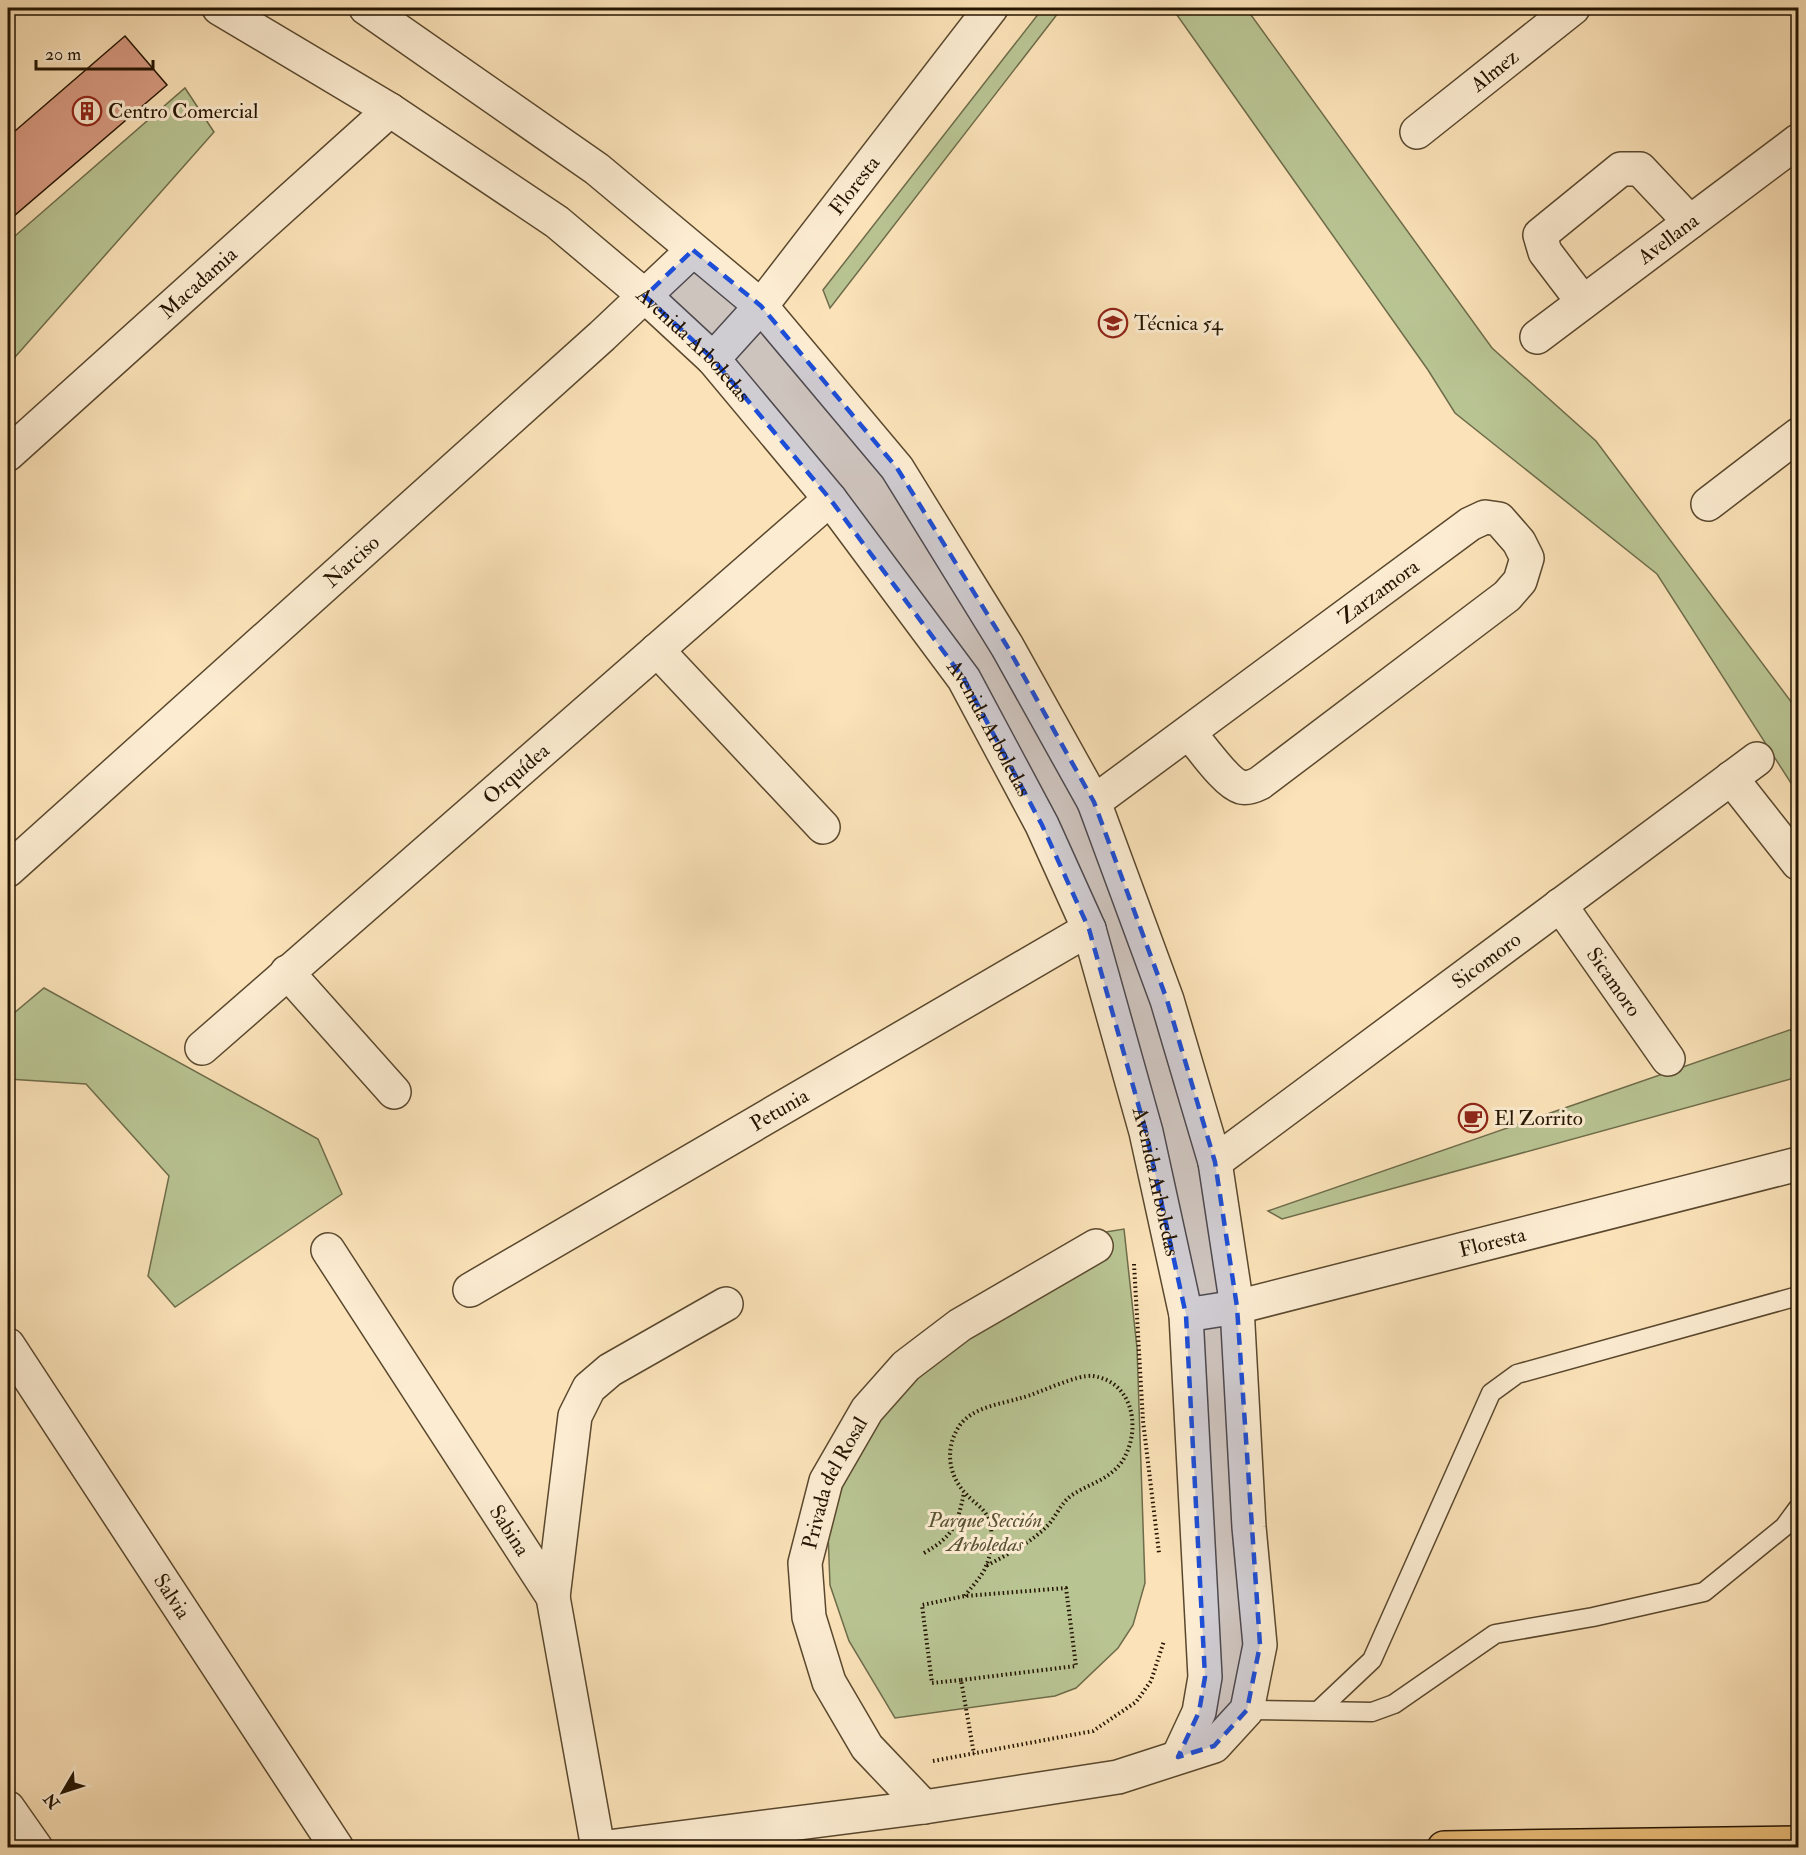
<svg xmlns="http://www.w3.org/2000/svg" width="1806" height="1855" viewBox="0 0 1806 1855" font-family="'IM FELL Double Pica',serif">
	<style>
		.green { fill: #b9c493; stroke: #6e6c4a; stroke-width: 1.5 }
		.building { fill: #d99b82; stroke: #241400; stroke-width: 1.5 }
		.lines { fill: none; stroke-linecap: round; stroke-linejoin: round }
		.service-casing { stroke: #5a482e; stroke-width: 21 }
		.minor-casing { stroke: #5a482e; stroke-width: 36 }
		.tertiary-casing { stroke: #5a482e; stroke-width: 36 }
		.trunk-casing { stroke: #241400; stroke-width: 36 }
		.path { stroke: #241400; stroke-width: 4; stroke-dasharray: 1.5 3; stroke-linecap: butt }
		.service { stroke: #fcecd1; stroke-width: 18 }
		.minor { stroke: #fcecd1; stroke-width: 33 }
		.tertiary { stroke: #fcecd1; stroke-width: 33 }
		.trunk { stroke: #eec17c; stroke-width: 33 }
		.marked { fill: #1d4ed8; fill-opacity: 0.2; stroke: #1d4ed8; stroke-width: 4.5; stroke-dasharray: 12 8; stroke-linejoin: round }
		.labels { text-anchor: middle; stroke-width: 6; stroke-linejoin: round; paint-order: stroke }
		.street-label { font-size: 21px; fill: #241400; stroke: #fcecd1 }
		.poi-label { font-size: 21px; fill: #241400; stroke: #fcecd1; text-anchor: start }
		.park-label { font-size: 21px; font-style: italic; fill: #585233; stroke: #fcecd1 }
	</style>
	<rect width="100%" height="100%" fill="#fbe2b8"/>
	<filter id="stains"><feTurbulence type="fractalNoise" baseFrequency=".00333" numOctaves="4"/><feColorMatrix values="0 0 0 0 .2 0 0 0 0 .09 0 0 0 0 .02 0 0 0 .5 -.17"/></filter>
	<radialGradient id="worn" r=".72"><stop offset=".6" stop-color="#630" stop-opacity="0"/><stop offset="1" stop-color="#630" stop-opacity=".3"/></radialGradient>
	<path class="green" d="M1043 8H1062L830 308 823 290Z
		M1172 8H1246L1492 348 1596 441 1798 711V794L1657 574 1455 413 1428 370Z
		M185 88 214 132 8 365V242Z
		M44 988 318 1139 342 1194 175 1307 148 1276 169 1176 86 1084 8 1079V1018Z
		M1798 1027V1077L1282 1219 1268 1211Z
		M1124 1229 1137 1348 1145 1583 1133 1625 1118 1648 1076 1688 1055 1696 895 1718 849 1641 830 1585 828 1533 850 1422 1087 1235Z"/>
	<path class="building" d="M125 36 167 85 8 221V137Z"/>
	<g class="lines">
		<g class="service-casing">
			<path id="service" d="M1247 1710 1318 1711 1372 1660 1491 1393 1517 1374 1798 1296
				M1318 1711 1372 1712 1394 1704 1495 1634 1593 1617 1704 1592 1784 1527 1798 1508"/>
		</g>
		<g class="minor-casing">
			<g id="minor">
				<path id="s1" d="M1417 132 1573 8"/>
				<path d="M1583 302 1545 252 1540 235 1621 169H1640L1690 222"/>
				<path id="s2" d="M1537 337 1798 141"/>
				<path id="s3" d="M8 454 390 110"/>
				<path d="M1708 504 1798 435"/>
				<path d="M657 650 823 827"/>
				<path d="M1731 778 1798 863"/>
				<path id="s4" d="M1094 802 1470 524 1485 517 1499 519 1519 542 1527 558 1520 581 1507 596 1260 783C1254 786 1247 789 1241 787 1226 783 1201 746 1190 734"/>
				<path id="s5" d="M8 870 602 336 693 250"/>
				<path id="s6" d="M1560 905 1668 1059"/>
				<path d="M287 972 394 1092"/>
				<path id="s7" d="M202 1048 830 499"/>
				<path id="s8" d="M1215 1162 1757 759"/>
				<path id="s9" d="M328 1250 553 1597 598 1848"/>
				<path id="s10" d="M470 1290 1089 929"/>
				<path id="s11" d="M8 1345 337 1848"/>
				<path d="M553 1597 575 1416 589 1388 610 1370 726 1304"/>
				<path id="s12" d="M924 1807 867 1747 829 1682 809 1617 805 1563 826 1481 867 1410 906 1366 960 1325 1096 1246"/>
				<path d="M8 1808 36 1848"/>
			</g>
		</g>
		<g class="tertiary-casing">
			<g id="tertiary">
				<path id="s13" d="M219 8 390 110 557 222 645 296 713 359 830 499 964 679 1042 825 1089 929 1146 1132 1186 1315 1205 1677 1199 1712 1178 1757"/>
				<path d="M366 8 597 169 761 306 897 468 1007 646 1094 802 1167 1000 1215 1162 1237 1307 1249 1527 1260 1645 1247 1710 1214 1746 1118 1777 924 1807 600 1848"/>
				<path id="s14" d="M713 359 761 306 991 8"/>
				<path id="s15" d="M1186 1315 1237 1307 1798 1164"/>
			</g>
		</g>
		<g class="trunk-casing">
			<path id="trunk" d="M1444 1848 1798 1843"/>
		</g>
		<path class="path" d="M1134 1264 1143 1421 1159 1553
			M924 1553C954 1536 957 1525 964 1493
			M965 1596C971 1587 982 1577 986 1566 992 1553 994 1531 988 1518 985 1509 973 1502 967 1495 948 1476 944 1448 960 1425 973 1407 1001 1404 1021 1398 1040 1393 1077 1374 1093 1376 1135 1382 1142 1433 1121 1463 1108 1480 1089 1484 1072 1495 1062 1502 1057 1514 1050 1523 1033 1542 1008 1554 986 1566
			M961 1680 1076 1666 1066 1588 965 1596 922 1605 932 1683 961 1680 974 1754
			M933 1761 1093 1731 1136 1702 1151 1681 1164 1641"/>
		<use href="#service" class="service"/>
		<use href="#minor" class="minor"/>
		<use href="#tertiary" class="tertiary"/>
		<use href="#trunk" class="trunk"/>
	</g>
	<path class="marked" d="M693 250 761 306 897 468 1007 646 1094 802 1167 1000 1215 1162 1237 1307 1260 1645 1247 1710 1214 1746 1178 1757 1199 1712 1205 1677 1186 1315 1146 1132 1089 929 1042 825 964 679 830 499 713 359 645 296Z"/>
	<defs>
		<g id="building-ring" transform="scale(1.5)"><circle r="9.5" fill="#fcecd1" stroke="#8f2418" stroke-width="1.5"/><path d="M-4-6H4V6H1V3H-1V6H-4ZM-2.5-4.3h1.7v1.8h-1.7ZM.8-4.3h1.7v1.8H.8ZM-2.5-1h1.7V.8h-1.7ZM.8-1h1.7V.8H.8Z" fill="#8f2418"/></g>
		<g id="university-ring" transform="scale(1.5)"><circle r="9.5" fill="#fcecd1" stroke="#8f2418" stroke-width="1.5"/><path d="M0-5L7-2L0 1L-7-2ZM-4 1L0 2.5L4 1V4Q0 6-4 4Z" fill="#8f2418"/></g>
		<g id="cafe-ring" transform="scale(1.5)"><circle r="9.5" fill="#fcecd1" stroke="#8f2418" stroke-width="1.5"/><path d="M-5.5-4.5H6V0H3Q3 3.5 0 3.5H-2.5Q-5.5 3.5-5.5 0ZM3-3.2v2h1.7v-2ZM-6 4.5H4V6H-6Z" fill="#8f2418"/></g>
	</defs>
	<g fill-rule="evenodd">
		<use href="#building-ring" x="87" y="111"/>
		<use href="#university-ring" x="1113" y="323"/>
		<use href="#cafe-ring" x="1473" y="1118"/>
	</g>
	<g class="labels">
		<g class="street-label">
			<text dy="7" stroke="none"><textPath href="#s1" startOffset="99">Almez</textPath></text>
			<text dy="7" stroke="none"><textPath href="#s14" startOffset="224">Floresta</textPath></text>
			<text dy="7" stroke="none"><textPath href="#s2" startOffset="164">Avellana</textPath></text>
			<text dy="7" stroke="none"><textPath href="#s3" startOffset="256">Macadamia</textPath></text>
			<text dy="7" stroke="none"><textPath href="#s13" startOffset="584">Avenida Arboledas</textPath></text>
			<text dy="7" stroke="none"><textPath href="#s5" startOffset="462">Narciso</textPath></text>
			<text dy="7" stroke="none"><textPath href="#s4" startOffset="354">Zarzamora</textPath></text>
			<text dy="7" stroke="none"><textPath href="#s13" startOffset="1070">Avenida Arboledas</textPath></text>
			<text dy="7" stroke="none"><textPath href="#s7" startOffset="417">Orquídea</textPath></text>
			<text dy="7" stroke="none"><textPath href="#s8" startOffset="338">Sicomoro</textPath></text>
			<text dy="7" stroke="none"><textPath href="#s6" startOffset="94">Sicamoro</textPath></text>
			<text dy="7" stroke="none"><textPath href="#s10" startOffset="358">Petunia</textPath></text>
			<text dy="7" stroke="none"><textPath href="#s13" startOffset="1556">Avenida Arboledas</textPath></text>
			<text dy="7" stroke="none"><textPath href="#s15" startOffset="315">Floresta</textPath></text>
			<text dy="7" stroke="none"><textPath href="#s12" startOffset="366">Privada del Rosal</textPath></text>
			<text dy="7" stroke="none"><textPath href="#s9" startOffset="334">Sabina</textPath></text>
			<text dy="7" stroke="none"><textPath href="#s11" startOffset="300">Salvia</textPath></text>
		</g>
		<g class="poi-label">
			<text x="108" y="118">Centro Comercial</text>
			<text x="1134" y="330">Técnica 54</text>
			<text x="1494" y="1125">El Zorrito</text>
		</g>
		<g class="park-label">
			<text x="985" y="1527">Parque Sección<tspan x="985" dy="24">Arboledas</tspan></text>
		</g>
	</g>
	<rect width="1806" height="1855" fill="none" stroke="#fbe2b8" stroke-width="30"/>
	<rect x="9" y="9" width="1788" height="1837" fill="none" stroke="#241400" stroke-width="3"/>
	<rect x="15" y="15" width="1776" height="1825" fill="none" stroke="#241400" stroke-width="1.5"/>
	<g transform="translate(63 1792) rotate(231)" stroke="#fcecd1" stroke-width="4.5" paint-order="stroke">
	<path d="M0-4.5L10 22L0 15L-10 22Z" fill="#241400"/>
	<text y="-9" font-size="16" font-weight="bold" text-anchor="middle" fill="#241400">N</text>
	</g>
	<path d="M36 60v9h117v-9" fill="none" stroke="#241400" stroke-width="3"/>
	<text x="45" y="60" font-size="18" fill="#241400" stroke="#fcecd1" stroke-width="4.5" paint-order="stroke">20 m</text>
	<rect width="100%" height="100%" filter="url(#stains)"/>
	<rect width="100%" height="100%" fill="url(#worn)"/>
</svg>
